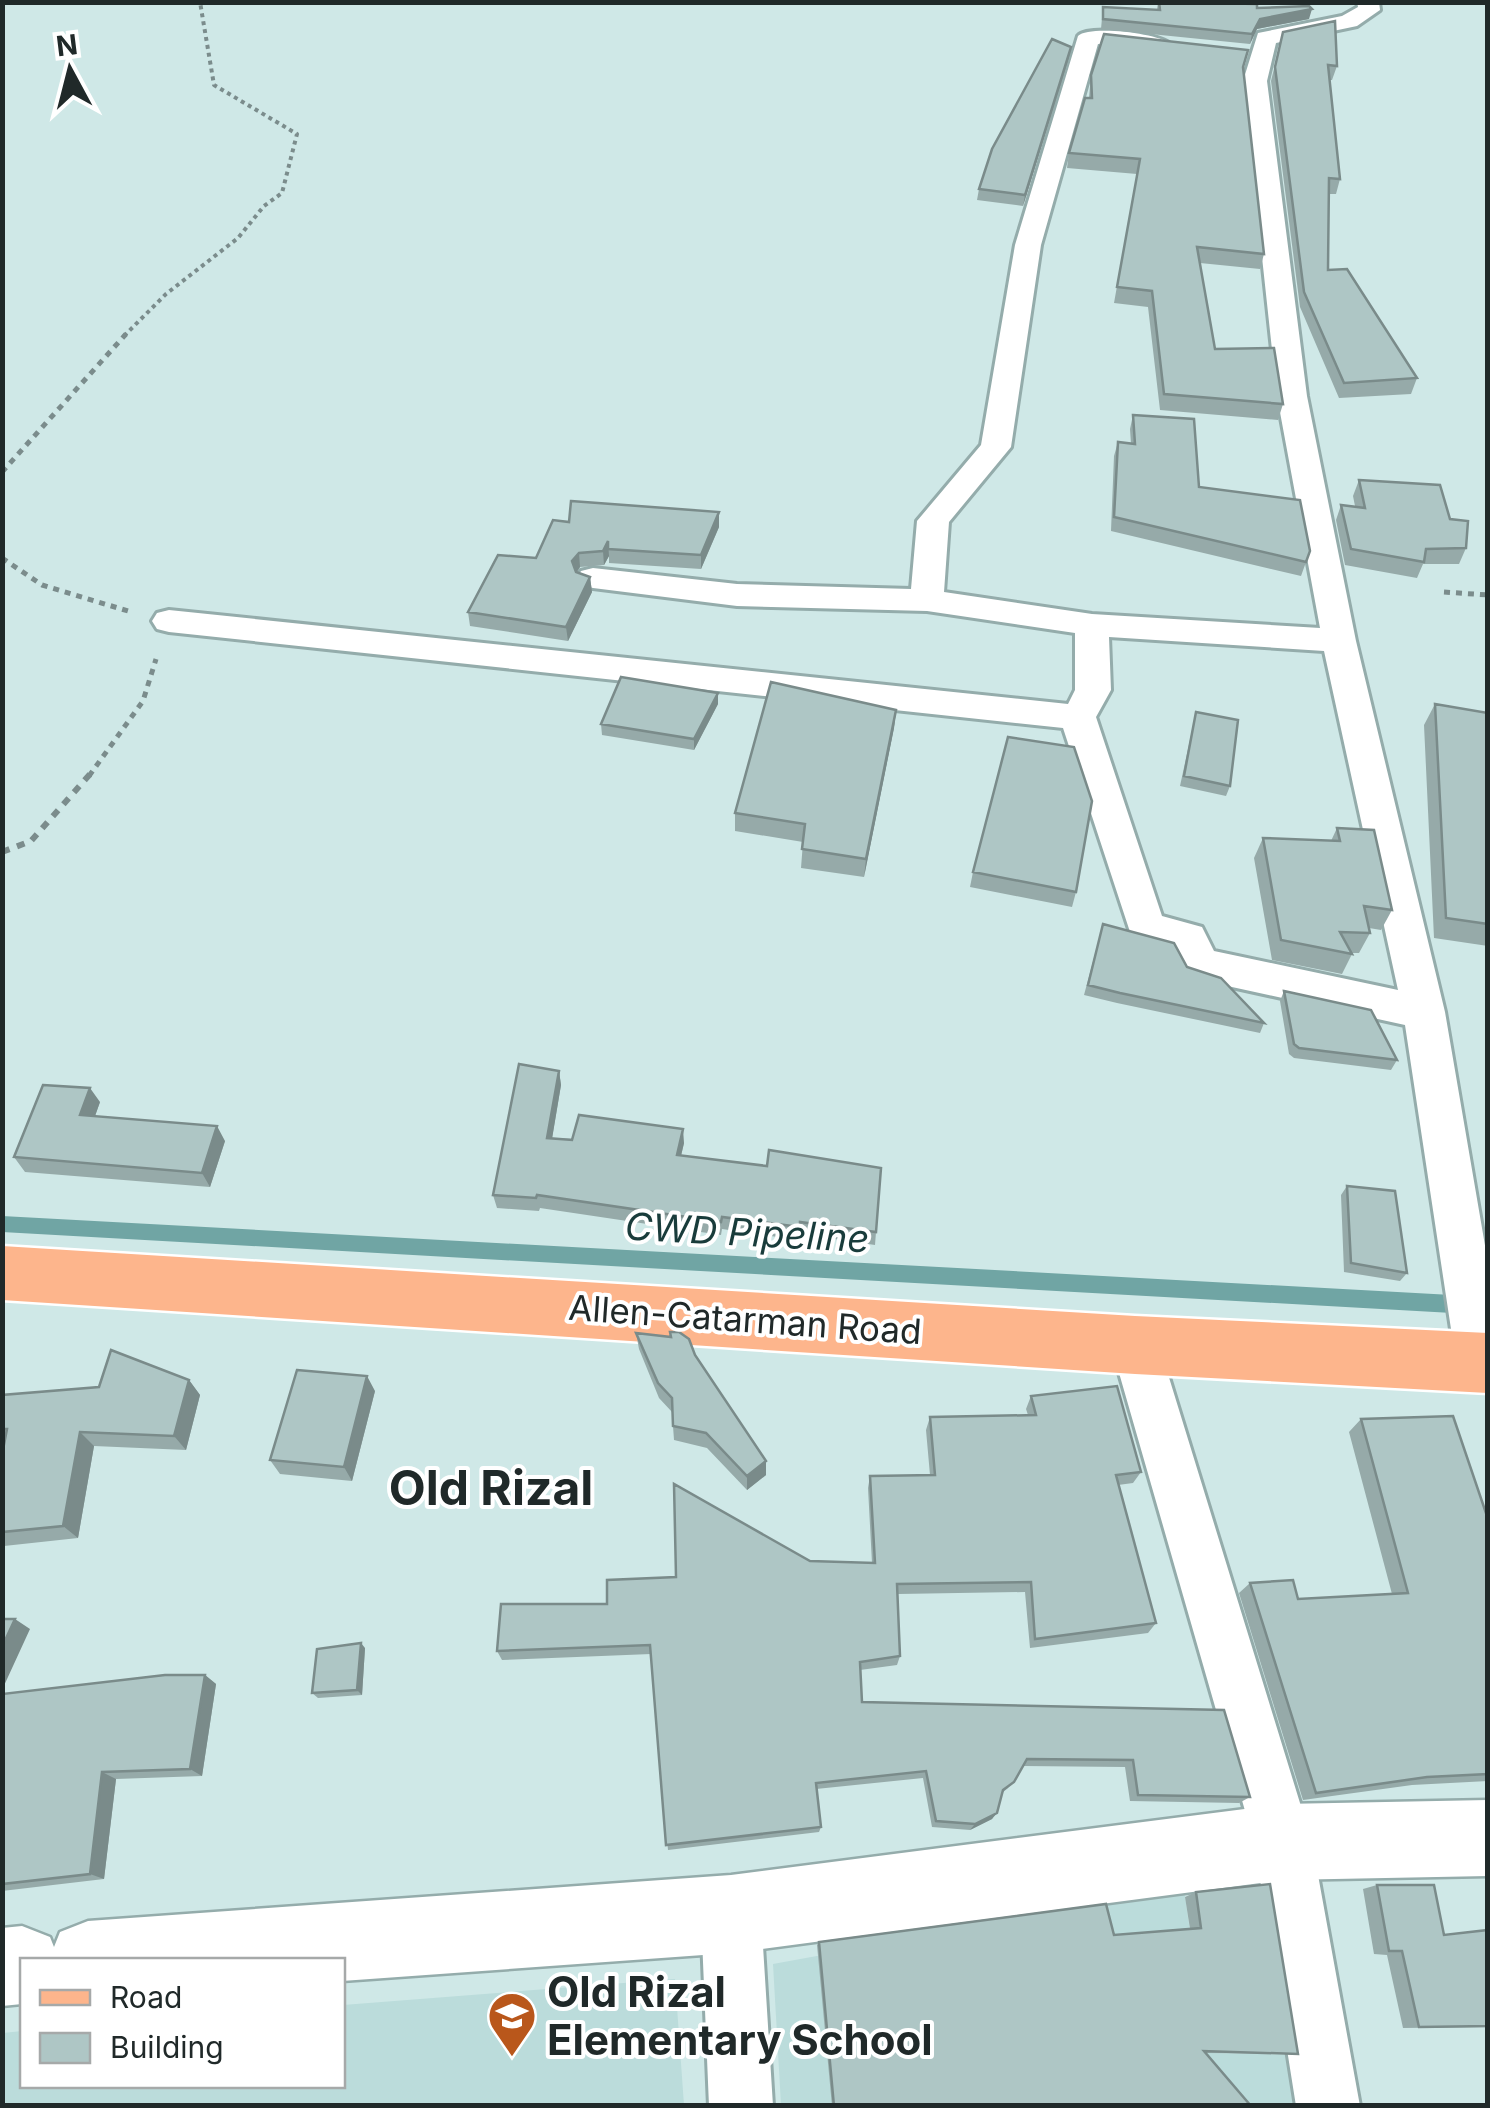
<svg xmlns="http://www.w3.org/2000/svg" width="1490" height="2108" viewBox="0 0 1490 2108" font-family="Inter,sans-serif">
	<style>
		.built { fill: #bbdcdb }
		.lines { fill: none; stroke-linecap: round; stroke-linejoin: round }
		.stream { fill: #70a5a4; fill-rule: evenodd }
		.street-casing { stroke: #94acab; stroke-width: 6 }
		.secondary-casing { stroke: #94acab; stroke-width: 5 }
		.primary-casing { stroke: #fff; stroke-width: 5 }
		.path-far2 { stroke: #7b8c8c; stroke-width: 4; stroke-dasharray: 4 4; stroke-linecap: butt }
		.path-far1 { stroke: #7b8c8c; stroke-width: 5; stroke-dasharray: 6 6; stroke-linecap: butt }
		.path { stroke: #7b8c8c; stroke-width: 6; stroke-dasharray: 8 8; stroke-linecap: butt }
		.street { fill: #fff; fill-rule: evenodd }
		.secondary { fill: #fff; fill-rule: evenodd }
		.primary { fill: #fdb58c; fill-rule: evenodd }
		.wall { fill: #96aaa9 }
		.shaded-wall { fill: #7a8b8a }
		.building { fill: #aec6c5; stroke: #7a8b8a; stroke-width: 2.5 }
		.labels { text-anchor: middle; stroke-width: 8; stroke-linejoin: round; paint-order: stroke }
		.street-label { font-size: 35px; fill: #202929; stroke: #fff }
		.water-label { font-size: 38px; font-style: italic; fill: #193c3b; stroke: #fff }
		.near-poi-label { font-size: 42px; font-weight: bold; fill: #202929; stroke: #fff; text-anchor: start }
		.near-quarter-label { font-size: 48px; font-weight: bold; fill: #202929; stroke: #fff }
	</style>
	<rect width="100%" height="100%" fill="#cfe8e7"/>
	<path class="built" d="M1184 1889 1207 2053 1305 2055 1314 2105H781L773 1964Z
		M675 1979 684 2105H3V2033L22 2031V2086H342L343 2005Z"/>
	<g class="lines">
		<path class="stream" d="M2 1216 1470 1296 1477 1299 1480 1305 1477 1311 1470 1314 2 1232Z"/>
		<g class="street-casing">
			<path id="street" d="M1357 2H1379L1380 10 1357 26 1276 43 1267 81 1307 396 1356 641 1445 1012 1488 1263V1382L1480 1385 1463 1378 1456 1362 1405 1025 1200 980 1186 975 1173 950 1132 938 1063 728 169 632 157 629 152 621 157 613 169 610 1068 704 1075 690V633L927 611 737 606 593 588 581 585 577 578 581 571 593 568 737 584 911 589 917 521 981 445 1015 245 1078 36C1089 25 1159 33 1170 44L1159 51 1098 44 1041 245 1011 447 949 522 944 592 1092 614 1320 628 1277 396 1243 81 1258 33 1342 16 1358 7ZM1109 637 1324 651 1398 990 1214 951 1202 927 1162 916 1096 717 1111 690Z
				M1135 1323 1152 1329 1159 1345 1312 1842 1360 2106H1296L1254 1842 1111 1345 1118 1329Z
				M731 1884 752 1893 761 1914 773 2106H709L701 1914 710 1893Z"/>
		</g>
		<g class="secondary-casing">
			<path id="secondary" d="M1488 1800V1876L1283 1880 731 1953 342 1981V1960H22V2004L2 2006V1928L22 1926 50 1937 54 1947 60 1932 88 1921 731 1875 1283 1804Z"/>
		</g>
		<g class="primary-casing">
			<path id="primary" d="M2 1246 1135 1316 1488 1333V1393L1135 1374 2 1300Z"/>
		</g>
		<path class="path-far2" d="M124 336 166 294 238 238 264 206 282 193 297 134 214 85 200 2"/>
		<path class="path-far1" d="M2 472 126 334
			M2 558 42 585 128 611
			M1444 592 1488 595
			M89 776 143 701 156 659"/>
		<path class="path" d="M2 852 31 841 91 773"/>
		<use href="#street" class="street"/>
		<use href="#secondary" class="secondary"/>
		<use href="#primary" class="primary"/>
	</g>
	<path class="wall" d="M1158 2H1230L1309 19 1257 29 1250 44 1101 29 1103 7 1157 10Z
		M1283 32 1337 66 1332 80H1330L1340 179 1336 194H1328V270L1417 378 1411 394 1339 398 1300 307 1271 81Z
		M1071 47 1069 57 1023 206 977 200 979 189Z
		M1243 68 1264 254 1260 269 1200 263 1215 349 1283 404 1278 420 1160 410 1148 307 1114 303 1137 174 1067 168 1069 153 1089 98 1091 75Z
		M1133 415 1199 487 1310 551 1301 576 1111 531 1114 456 1118 442 1131 444 1130 429Z
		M1359 480 1450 519 1466 548 1459 564H1423L1417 578 1345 565 1336 520 1341 505 1355 506 1353 496Z
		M569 522 719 527 701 569 609 563V556L604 565 580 567 577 572 590 577 592 592 568 641 470 626 468 612 536 558Z
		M718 704 694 750 602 735 601 724Z
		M1435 704 1488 713V946L1434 938 1424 725Z
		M896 710 894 728 864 877 801 868 803 842 735 831V813Z
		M1196 712 1230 786 1226 796 1180 786Z
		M1337 828 1392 910 1381 930 1369 928 1370 933 1359 953H1351L1352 954 1342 974 1272 960 1254 858 1263 838 1331 841Z
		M973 872 1076 892 1072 907 970 887Z
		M1103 924 1187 967 1264 1023 1260 1033 1117 1003 1084 995Z
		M1284 991 1397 1060 1391 1070 1294 1058 1289 1054 1280 1001Z
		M559 1071 561 1085 552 1138 684 1143 681 1156 876 1232 875 1245 800 1234 799 1240 722 1229 721 1235 540 1208 539 1211 497 1208 493 1195Z
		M100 1102 95 1116 225 1141 210 1187 25 1172 14 1157Z
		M1347 1186 1407 1273 1400 1281 1344 1272 1341 1195Z
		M636 1333 695 1355 766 1475 747 1490 707 1448 674 1440 672 1412 659 1398 639 1349Z
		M189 1380 200 1395 186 1450 94 1446 78 1538 4 1546 2 1545V1455L5 1443H2V1395Z
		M375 1391 352 1481 280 1474 270 1460Z
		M1031 1396 1141 1472 1133 1483 1118 1485 1156 1623 1148 1633 1030 1648 1025 1592 898 1594 900 1656 897 1665 860 1670 862 1702 1224 1710 1250 1797 1239 1803 1130 1801 1125 1767 1023 1766 1008 1788 1002 1793 992 1819 970 1830 932 1827 923 1778 816 1789 821 1827 819 1832 668 1850 651 1654 502 1660 497 1651 607 1604 676 1577 810 1561 872 1563 868 1488 870 1476 930 1475 926 1430 930 1417 1028 1415 1026 1409Z
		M1361 1419 1488 1519V1781L1412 1785 1303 1800 1239 1593 1250 1583 1298 1599 1392 1594 1349 1432Z
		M365 1648 362 1695 318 1698 312 1693Z
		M205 1675 216 1684 202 1776 116 1779 104 1879 2 1891V1694Z
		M1377 1885 1444 1935 1488 1930V2027L1403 2028 1387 1955 1374 1954 1363 1889Z
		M1196 1892 1298 2054 1206 2053 1251 2106H832L817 1945 819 1942 1114 1935 1190 1929 1185 1897Z"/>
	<path class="shaded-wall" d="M1312 9 1309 19 1257 29 1250 44 1252 34 1260 19Z
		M1071 47 1069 57 1023 206 1025 195Z
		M719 512V527L701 569V555Z
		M608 541 609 556 604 565 603 551Z
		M579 553 580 567 574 576 572 561Z
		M590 577 592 592 568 641 566 627Z
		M718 693V704L694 750V739Z
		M896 710 894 728 864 877 866 859Z
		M559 1071 561 1085 550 1151 547 1138Z
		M90 1088 100 1102 90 1130 80 1115Z
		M217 1126 225 1141 210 1187 202 1173Z
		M683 1129 684 1143 678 1168 677 1155Z
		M367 1376 375 1391 352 1481 344 1467Z
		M189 1380 200 1395 186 1450 174 1436Z
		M80 1432 94 1446 78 1538 63 1526Z
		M766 1461V1475L747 1490V1476Z
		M15 1619 30 1629 2 1690V1647Z
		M361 1643 365 1648 362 1695 357 1690Z
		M205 1675 216 1684 202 1776 190 1769Z
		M102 1772 116 1779 104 1879 90 1874Z
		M997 1813 992 1819 970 1830 975 1824Z"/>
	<path class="building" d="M1159 2 1257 4V8L1309 6 1312 9 1260 19 1252 34 1103 19V7L1160 10Z
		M1335 21 1337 66 1328 65 1340 179 1329 178 1328 270 1347 269 1417 378 1344 383 1304 292 1275 67 1283 32Z
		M1104 34 1248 50 1243 67 1264 254 1197 247 1215 349 1274 348 1283 404 1164 394 1152 291 1117 287 1140 159 1069 153 1085 98H1092L1091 75Z
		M1052 39 1071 47 1025 195 979 189 992 149Z
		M1133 415 1194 419 1199 487 1300 500 1310 551 1306 562 1114 517 1118 442 1135 444Z
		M1359 480 1440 485 1450 519 1468 521 1466 548 1426 549 1424 562 1351 549 1341 505 1365 508Z
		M571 501 719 512 701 555 608 549V541L603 551 579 553 572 561 576 572 590 577 566 627 468 612 498 555 536 558 553 520 569 522Z
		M621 677 718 693 694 739 601 724Z
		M771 682 896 710 866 859 802 849 805 824 735 813Z
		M1435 704 1488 713V924L1446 918Z
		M1196 712 1238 720 1230 786 1184 776Z
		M1008 737 1074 747 1092 801 1076 892 973 872Z
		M1337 828 1374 830 1392 910 1364 906 1370 933 1340 932 1352 954 1281 940 1263 838 1340 841Z
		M1103 924 1174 943 1187 967 1221 978 1264 1023 1120 993 1088 985Z
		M1284 991 1371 1010 1397 1060 1299 1048 1294 1044Z
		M519 1064 559 1071 547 1138 572 1140 579 1115 683 1129 677 1155 767 1166 769 1150 881 1168 876 1232 800 1222V1227L722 1217 721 1222 537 1195 536 1198 493 1195Z
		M43 1085 90 1088 80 1115 217 1126 202 1173 14 1157Z
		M1347 1186 1395 1191 1407 1273 1351 1263Z
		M670 1332H679L689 1339 695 1355 766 1461 747 1476 706 1433 673 1426 672 1398 658 1383 636 1333 671 1337Z
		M111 1350 189 1380 174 1436 80 1432 63 1526 2 1532V1455L7 1429H2V1395L99 1387Z
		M297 1370 367 1376 344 1467 270 1460Z
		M1117 1386 1141 1472 1116 1475 1156 1623 1035 1639 1031 1582 897 1584 900 1656 860 1662 862 1702 1224 1710 1250 1797 1138 1795 1133 1760 1027 1759 1014 1782 1003 1790 997 1813 975 1824 936 1821 926 1771 816 1783 821 1827 666 1845 650 1645 497 1651 501 1604H607V1580L676 1577 674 1484 810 1561 875 1563 870 1476 935 1475 930 1417 1036 1415 1031 1396Z
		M1453 1416 1488 1519V1774L1427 1777 1316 1793 1250 1583 1293 1580 1298 1599 1408 1593 1361 1419Z
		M2 1619H15L2 1647Z
		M361 1643 357 1690 312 1693 317 1649Z
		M165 1675H205L190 1769 102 1772 90 1874 2 1884V1694Z
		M1270 1884 1298 2054 1204 2051 1251 2106H834L819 1942 1106 1904 1114 1935 1201 1928 1196 1892Z
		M1377 1885H1434L1444 1935 1488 1930V2026L1419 2027 1402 1951H1389Z"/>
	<defs>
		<g id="school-pin" transform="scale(2.5)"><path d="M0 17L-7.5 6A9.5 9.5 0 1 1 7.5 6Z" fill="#b9571b" stroke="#fff"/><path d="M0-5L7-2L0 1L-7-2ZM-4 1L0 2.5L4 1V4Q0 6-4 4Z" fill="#fff"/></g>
	</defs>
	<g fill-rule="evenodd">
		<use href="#school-pin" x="512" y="2016"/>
	</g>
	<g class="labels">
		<g class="street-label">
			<text transform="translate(745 1320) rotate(4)" y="12">Allen-Catarman Road</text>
		</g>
		<g class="water-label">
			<text transform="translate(747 1233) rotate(3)" y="13">CWD Pipeline</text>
		</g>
		<g class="near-poi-label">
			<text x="547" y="2007">Old Rizal<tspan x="547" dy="48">Elementary School</tspan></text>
		</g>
		<g class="near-quarter-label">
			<text x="491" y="1505">Old Rizal</text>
		</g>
	</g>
	<rect width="1490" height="2108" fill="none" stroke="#202929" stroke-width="10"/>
	<rect x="20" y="1958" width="325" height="130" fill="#ffffff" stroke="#a6a9a9" stroke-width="2.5"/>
	<rect x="40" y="1990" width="50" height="15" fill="#fdb58c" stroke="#a6a9a9" stroke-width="2.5"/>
	<text x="110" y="2008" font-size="30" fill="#202929">Road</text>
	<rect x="40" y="2033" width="50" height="30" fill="#aec6c5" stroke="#a6a9a9" stroke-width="2.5"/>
	<text x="110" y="2058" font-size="30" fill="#202929">Building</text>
	<g transform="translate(70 70) rotate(353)" stroke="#ffffff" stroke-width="8" paint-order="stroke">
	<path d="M0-8L18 38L0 25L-18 38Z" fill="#202929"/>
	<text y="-15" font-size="28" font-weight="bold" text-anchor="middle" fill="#202929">N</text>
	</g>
</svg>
